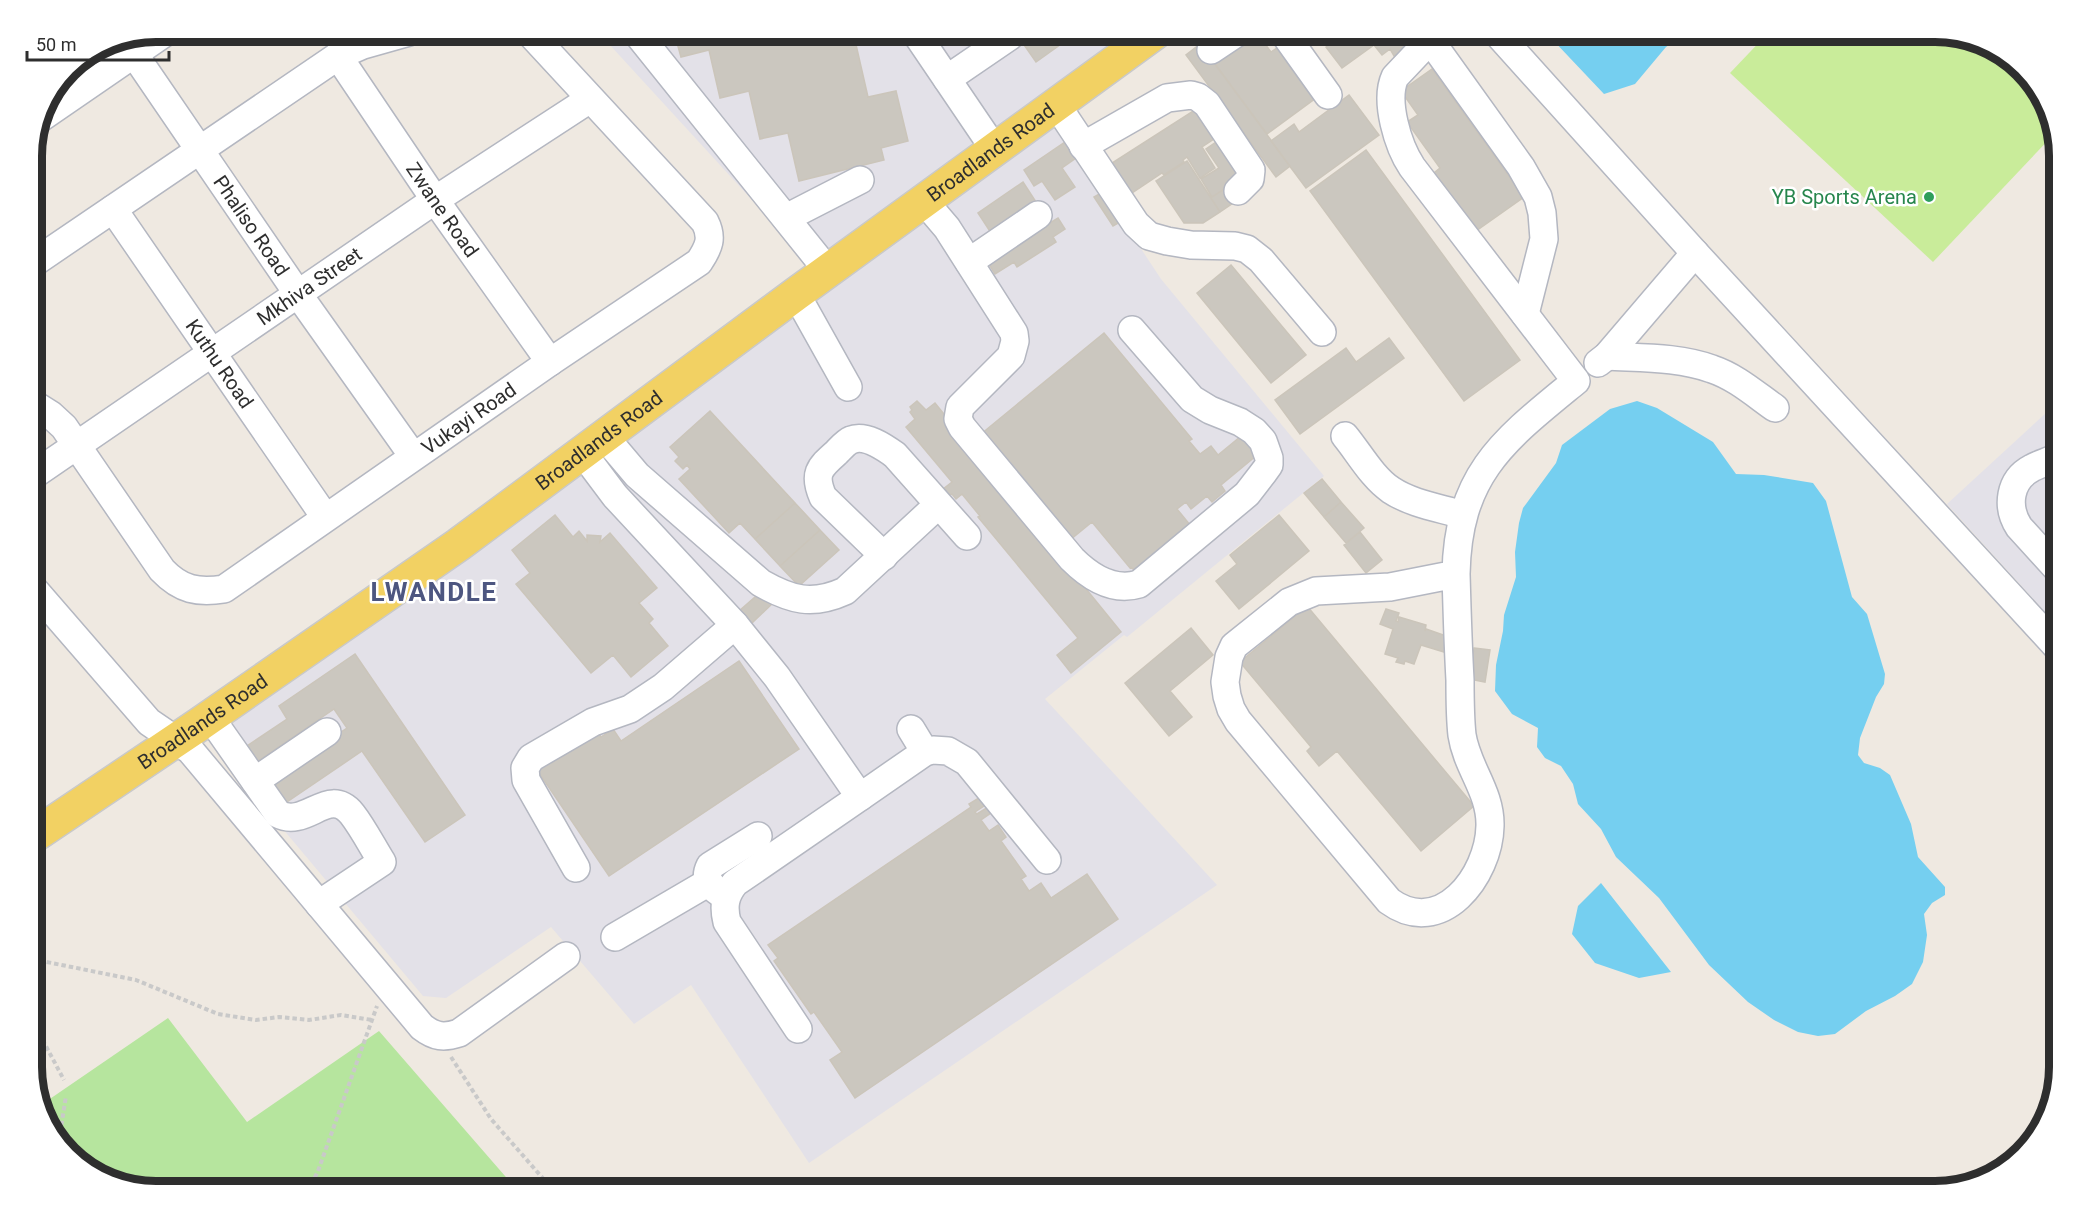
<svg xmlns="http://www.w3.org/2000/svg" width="2091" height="1223" viewBox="0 0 2091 1223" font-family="Roboto,sans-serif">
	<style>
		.industrial { fill: #e3e1e8 }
		.green { fill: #b6e59e }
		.pitch { fill: #c9ec9a }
		.water { fill: #75cff0 }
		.building { fill: #cbc7bf; stroke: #cbc5ba; stroke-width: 1.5 }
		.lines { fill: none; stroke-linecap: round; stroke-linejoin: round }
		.minor-casing { stroke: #b4b7c1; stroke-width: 30 }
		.major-casing { stroke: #c9c9c9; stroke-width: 36 }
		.path { stroke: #c9c9c9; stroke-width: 4; stroke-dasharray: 4.5 3; stroke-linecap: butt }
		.minor { stroke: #fff; stroke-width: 27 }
		.major { stroke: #f2d163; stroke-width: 33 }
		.leisure-dot { fill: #2e9e5b; stroke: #fff; stroke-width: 2 }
		.labels { text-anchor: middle; stroke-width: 5; stroke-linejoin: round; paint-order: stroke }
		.street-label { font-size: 20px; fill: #2e2e2e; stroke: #fff }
		.leisure-label { font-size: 20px; fill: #27864d; stroke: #fff; text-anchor: end }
		.district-label { font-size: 26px; font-weight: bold; letter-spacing: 1.5px; fill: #4d5680; stroke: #fff }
		.rim { fill: none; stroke: #2e2e2e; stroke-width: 8 }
	</style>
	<rect width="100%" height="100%" fill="#efe9e1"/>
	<path class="industrial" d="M598 32H1153L1048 108 1161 279 1324 476 1127 637 1124 635 1045 699 1217 885 809 1163 691 985 634 1024 551 927 446 998 423 996 194 723 820 274Z
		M2059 401V627L1947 504Z"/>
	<path class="green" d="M168 1018 247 1122 379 1031 518 1191H156L93 1175 48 1130 41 1105Z"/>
	<path class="pitch" d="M1769 32H1935L1998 48 2043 93 2055 133 1933 262 1730 73Z"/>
	<path class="water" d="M1550 32H1688L1666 47 1635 84 1604 94 1551 38Z
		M1637 401 1657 408 1713 442 1736 474 1764 475 1813 483 1826 501 1852 597 1867 614 1885 674 1884 684 1876 697 1860 738 1858 755 1864 763 1880 768 1890 775 1911 824 1918 857 1945 887V895L1932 903 1924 914 1927 935 1923 962 1912 984 1895 996 1866 1011 1835 1034 1818 1036 1798 1032 1774 1020 1748 1002 1709 965 1659 898 1616 857 1601 829 1578 804 1573 784 1561 766 1545 758 1537 747 1538 728 1512 714 1495 691 1496 665 1503 631 1504 615 1516 577 1515 552 1519 523 1523 508 1556 463 1562 445 1610 409Z
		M1601 883 1671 972 1639 978 1595 963 1572 934 1578 906Z"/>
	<path class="building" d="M674 32H823L826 42 854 36 868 97 896 91 908 141 881 148 884 160 799 181 788 133 760 139 749 91 720 98 709 50 681 57Z
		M941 32H956L946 39Z
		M1032 32H1078L1036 62 1022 42 1034 34Z
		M1253 32H1256L1271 52 1281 45 1316 98 1267 134 1213 61Z
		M1324 32H1415L1418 36 1415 41 1394 56 1390 49 1382 55 1374 45 1342 68 1326 47 1332 42Z
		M1200 44 1290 166 1276 177 1186 55Z
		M1432 69 1524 197 1476 231 1434 173 1440 168 1407 122 1418 115 1401 91Z
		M1349 95 1379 135 1306 188 1271 141 1294 124 1299 132Z
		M1201 106 1220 135 1202 147 1215 168 1200 178 1187 157 1183 160 1184 162 1164 175 1162 173 1129 195 1109 165Z
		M1222 138 1247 175 1212 197 1201 179 1219 168 1206 149Z
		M1065 142 1076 158 1062 168 1075 187 1055 200 1042 181 1034 186 1024 170Z
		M1366 150 1520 360 1464 401 1310 191Z
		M1187 161 1220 212 1203 223H1184L1156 181Z
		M1023 182 1038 205 993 236 978 213Z
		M1230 185 1239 199 1220 212 1211 198Z
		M1101 193 1120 222 1113 226 1094 197Z
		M1058 218 1065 229 1053 237 1056 242 1017 267 1014 262 995 274 987 261Z
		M1231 265 1306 355 1271 383 1197 293Z
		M1104 333 1192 439 1189 441 1200 454 1211 446 1218 455 1246 432 1262 451 1221 485 1225 491 1212 502 1207 496 1191 509 1186 502 1177 509 1190 525 1135 571 1131 567 1130 568 1092 522 1070 540 981 434Z
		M1389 338 1404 358 1300 434 1275 400 1346 348 1356 362Z
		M917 401 926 410 935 403 1121 632 1071 673 1057 655 1078 638 978 517 980 516 962 494 956 499 952 494 949 496 943 489 952 482 906 427 915 419 910 412 912 410 910 407Z
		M710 411 795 503 755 539 740 523 729 533 679 479 690 469 687 465 683 469 675 461 679 457 670 447Z
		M1322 479 1341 502 1324 517 1304 493Z
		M1341 502 1364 528 1346 543 1324 517Z
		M795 503 820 530 780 566 755 539Z
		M555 515 573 537 579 531 587 541V535L601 536 600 542 610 533 657 588 639 603 653 619 649 623 668 646 631 677 613 655 591 673 516 584 530 573 512 550Z
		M1279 515 1309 551 1239 609 1216 581 1237 564 1230 555Z
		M820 530 839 550 799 586 780 566Z
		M1360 532 1382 560 1366 573 1344 545Z
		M763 590 774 602 751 624 739 611Z
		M1307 606 1474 806 1421 851 1337 751 1319 766 1307 751 1311 747 1240 662Z
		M1386 609 1399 613 1396 621 1398 622 1399 617 1426 625 1425 631 1426 629 1449 637 1444 652 1421 645 1414 664 1405 661 1404 664 1396 662 1398 658 1385 654 1393 629 1380 624Z
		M1191 628 1213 655 1170 691 1192 717 1169 736 1125 683Z
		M1474 648 1490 650 1485 682 1469 679Z
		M355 654 465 815 425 842 362 751 281 806 265 783 347 728 334 709 258 761 256 758 250 762 241 750 287 719 279 706Z
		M739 661 799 749 609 876 535 767 594 727 601 737 613 729 621 741Z
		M982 796 987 804 975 812 977 814 988 807 991 813 981 820 989 831 998 825 1006 837 1001 841 1026 876 1021 879 1029 891 1041 883 1051 898 1087 874 1118 919 855 1098 830 1060 842 1052 814 1012 811 1014 774 961 778 958 768 945 971 807 969 804Z"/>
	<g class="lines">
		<g class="minor-casing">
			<g id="minor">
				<path d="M636 32 828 271"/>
				<path d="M915 32 995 150"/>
				<path d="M1283 32 1328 95"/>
				<path d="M1432 32 1430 40 1395 77C1384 101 1398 146 1412 167L1576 381C1504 440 1458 473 1456 574 1457 610 1458 645 1460 680 1460 698 1460 717 1462 735 1467 768 1491 792 1490 826 1489 876 1441 939 1389 901L1238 721 1231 709 1227 696 1225 682 1229 657 1234 646 1289 602 1316 591 1390 587 1456 574"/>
				<path d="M1496 32 1695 253 2059 649"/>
				<path d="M1430 40 1521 167 1538 197 1542 213 1544 239 1525 314"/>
				<path d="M1211 50 1238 32"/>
				<path id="s1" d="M134 54 298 294 413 456"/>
				<path id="s2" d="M338 56 435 200 550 362"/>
				<path d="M947 79 1010 36"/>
				<path d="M1056 104 1136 224 1149 236 1167 241 1191 245 1235 246 1247 249 1261 260 1322 332"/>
				<path d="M38 120 166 32"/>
				<path d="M1083 146 1167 98 1191 95 1198 97 1207 104 1251 170 1250 179 1238 191"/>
				<path d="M924 201 947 228 1014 333 1015 341 1011 356 960 407 958 419 962 427 1072 559C1090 577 1113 592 1139 584L1247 494 1264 472 1269 465V458L1263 441 1254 431 1240 422 1210 410 1192 399 1132 330"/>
				<path id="s3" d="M113 209 325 517"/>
				<path d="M786 218 860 180"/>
				<path d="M969 262 1038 215"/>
				<path d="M32 264 338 56 363 45 409 32"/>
				<path d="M796 294 848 387"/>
				<path d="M1607 356C1641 358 1680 357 1712 369 1736 377 1755 394 1775 408"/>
				<path d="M1598 363 1607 356 1695 253"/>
				<path id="s4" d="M32 403 51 415 64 427 162 570C181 590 198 593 224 589L550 362 699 262C709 247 713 238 705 222L529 32"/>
				<path d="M604 436 637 475 761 583C791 600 812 606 845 591L938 505"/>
				<path d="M1345 436C1359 453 1372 477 1391 490 1412 504 1440 508 1463 515"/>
				<path d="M582 452 615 496 735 625 777 677 860 797 925 752 933 750 948 751 967 762 1047 860"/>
				<path d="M2059 456C2051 461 2041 463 2032 468 2009 480 2006 507 2019 527L2059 571"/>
				<path id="s5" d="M32 476 435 200 590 99"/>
				<path d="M884 556 823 497C813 474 819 468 836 453 840 449 846 442 851 440 865 434 884 447 895 455L967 536"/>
				<path d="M32 587 149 722 190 750 422 1027C435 1037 444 1038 459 1033L566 956"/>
				<path d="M210 717 278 814C307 829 328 785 352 814 363 828 372 846 382 862L319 904"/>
				<path d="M911 729 925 752"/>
				<path d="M255 781 327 732"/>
				<path d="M576 868 526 780 525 768 531 758 593 722 630 709 663 687 735 625"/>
				<path d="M720 893C710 886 704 878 710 866L758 836"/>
				<path d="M615 937 709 882"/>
				<path d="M798 1029 727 922C723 906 725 895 735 883L860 797"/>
			</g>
		</g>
		<g class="major-casing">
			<g id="major">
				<path id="s6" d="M32 837 197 726 458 545 796 294 1156 32"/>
			</g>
		</g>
		<path class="path" d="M32 959 136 980 218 1014 256 1020 279 1017 309 1020 341 1015 372 1020
			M32 1020 64 1080
			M451 1057 491 1119 554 1191
			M59 1140 66 1096
			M308 1191 318 1171 377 1006"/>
		<use href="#minor" class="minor"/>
		<use href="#major" class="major"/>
	</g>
	<circle class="leisure-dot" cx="1929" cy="197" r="6"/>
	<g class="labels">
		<g class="street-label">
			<text dy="7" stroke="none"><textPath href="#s6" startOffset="1178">Broadlands Road</textPath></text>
			<text dy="7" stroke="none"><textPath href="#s2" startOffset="186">Zwane Road</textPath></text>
			<text dy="7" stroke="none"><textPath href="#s1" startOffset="208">Phaliso Road</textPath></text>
			<text dy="7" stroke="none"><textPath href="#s5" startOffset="336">Mkhiva Street</textPath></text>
			<text dy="7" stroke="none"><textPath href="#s3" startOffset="188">Kuthu Road</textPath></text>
			<text dy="7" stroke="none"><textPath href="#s4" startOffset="580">Vukayi Road</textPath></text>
			<text dy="7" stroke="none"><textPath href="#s6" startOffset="692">Broadlands Road</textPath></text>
			<text dy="7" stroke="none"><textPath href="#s6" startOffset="206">Broadlands Road</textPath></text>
		</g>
		<g class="leisure-label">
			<text x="1917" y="204">YB Sports Arena</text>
		</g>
		<g class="district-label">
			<text x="434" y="601">LWANDLE</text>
		</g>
	</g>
	<path d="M0 0H2091V1223H0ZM156 42H1935A114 114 0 0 1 2049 156V1067A114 114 0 0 1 1935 1181H156A114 114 0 0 1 42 1067V156A114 114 0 0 1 156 42Z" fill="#fff" fill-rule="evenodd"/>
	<path class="rim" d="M156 42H1935A114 114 0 0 1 2049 156V1067A114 114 0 0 1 1935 1181H156A114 114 0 0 1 42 1067V156A114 114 0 0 1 156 42Z"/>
	<path d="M27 51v9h142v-9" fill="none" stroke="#2e2e2e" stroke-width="3"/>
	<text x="36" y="51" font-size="18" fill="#2e2e2e" stroke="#ffffff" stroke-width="4.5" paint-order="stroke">50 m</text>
</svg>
